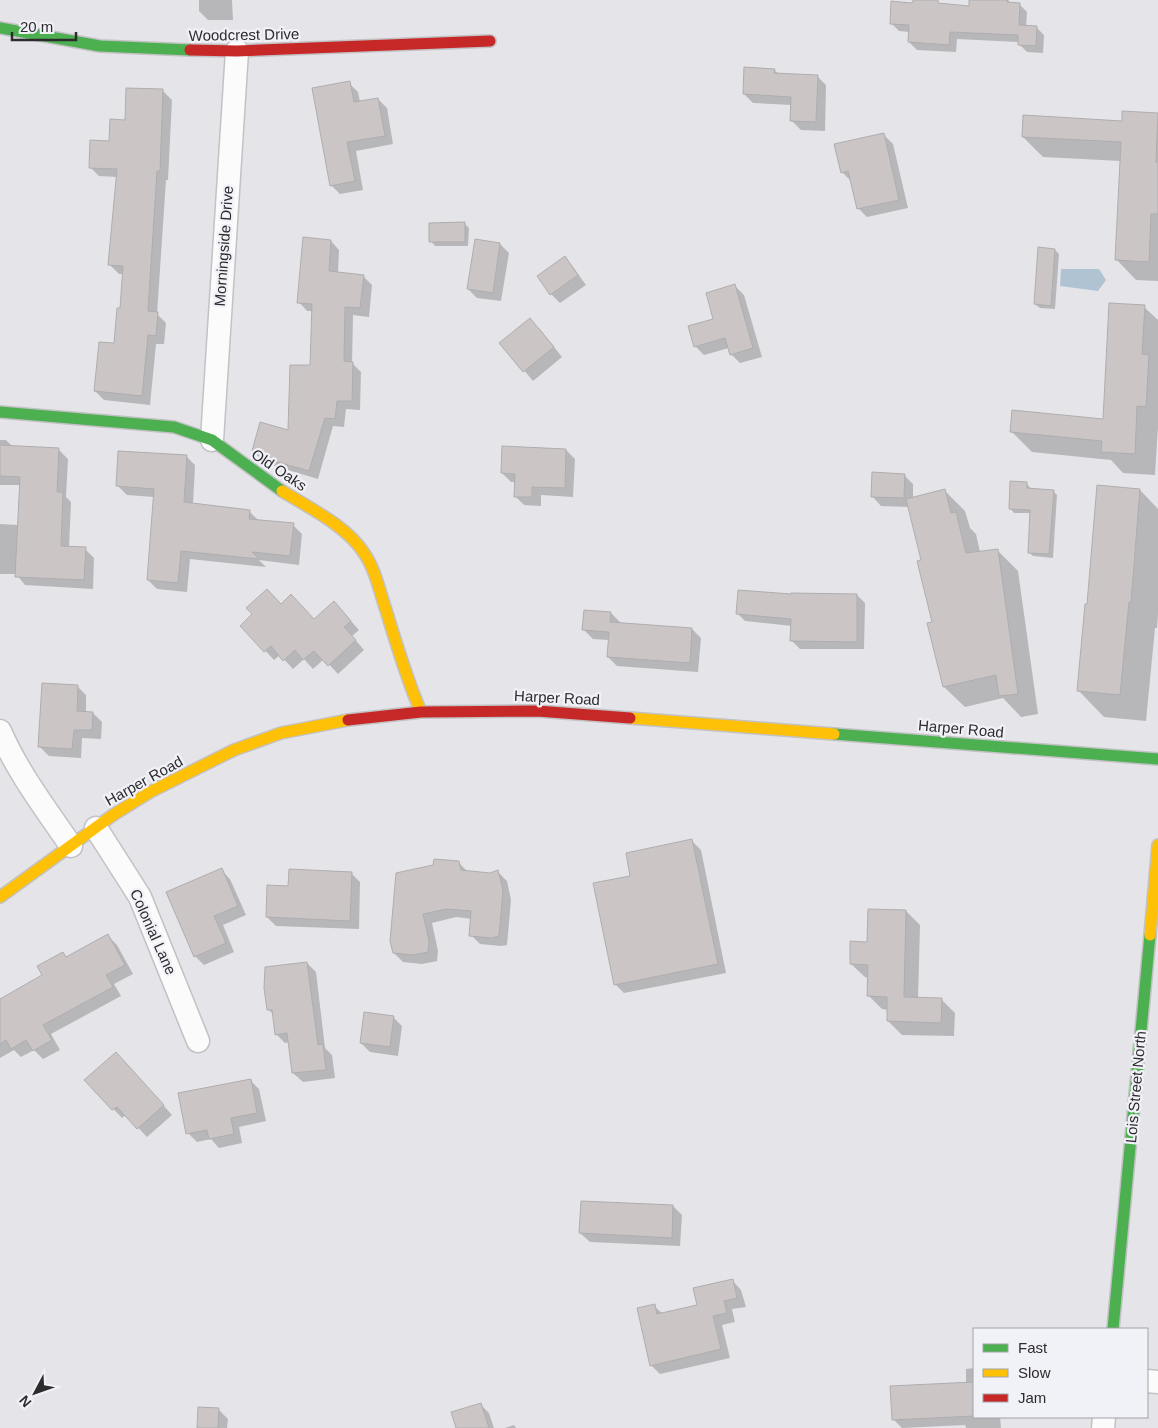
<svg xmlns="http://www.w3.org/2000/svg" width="1158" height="1428" viewBox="0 0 1158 1428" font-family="Helvetica,sans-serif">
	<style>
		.water { fill: #b0c3d3 }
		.shadow { fill: #0003 }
		.building { fill: #ccc5c6; stroke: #afadaf }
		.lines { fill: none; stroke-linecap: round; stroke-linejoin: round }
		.street-casing { stroke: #c2c2c5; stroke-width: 25 }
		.fast-casing { stroke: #c2c2c5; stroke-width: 14 }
		.slow-casing { stroke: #c2c2c5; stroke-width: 14 }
		.jam-casing { stroke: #c2c2c5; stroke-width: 14 }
		.street { stroke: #fbfbfc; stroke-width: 22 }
		.fast { stroke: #4caf50; stroke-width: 11 }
		.slow { stroke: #ffc107; stroke-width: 11 }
		.jam { stroke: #c62828; stroke-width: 11 }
		.labels { text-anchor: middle; stroke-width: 4.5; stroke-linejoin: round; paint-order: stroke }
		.street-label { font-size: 15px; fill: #2c2c2f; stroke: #f1f1f8 }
	</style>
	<rect width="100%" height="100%" fill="#e5e5e9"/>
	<path class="water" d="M1061 269H1099L1106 280 1098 291 1060 286Z"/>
	<path class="shadow" d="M139 0H232L233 20H208L199 11V0Z
		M915 0 937 1 941 5 970 7 983 0H1008L1011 4H1019L1027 12 1026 27H1036L1044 35 1043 53 1027 52 1019 44V42L957 39 956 52 917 50 909 42 910 32 899 31 891 23 910 4 914 3Z
		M774 70 779 74 817 76 826 85 825 131 801 130 792 121V105L753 103 744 94Z
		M349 83 358 92 360 102 378 99 387 108 393 144 356 151 363 190 340 194 331 185Z
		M163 91 172 100 168 180H166L157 314 166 323 164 344H156L150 405 104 400 95 391 115 345 121 310 124 274H119L110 265 117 177 99 176 90 167 126 121Z
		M1124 112 1158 114V281L1136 280 1116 259 1121 161 1043 157 1023 137 1123 122Z
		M884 135 893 144 908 208 867 217 858 208 851 181 842 172Z
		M464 223 469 228 468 246H435L431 241Z
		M331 241 339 250 338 273 363 276 372 285 369 317 353 315 352 363 361 372 360 410 346 409 344 427 333 426 318 479 271 465 254 450 289 432 311 367 313 311H307L299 302Z
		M500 244 509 253 501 301 477 298 468 289Z
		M1055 250 1059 254 1055 309 1040 308 1035 304Z
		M564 258 573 267 586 285 560 303 551 294 539 276Z
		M735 286 744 295 762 357 740 363 731 354 729 348 704 355 695 346 715 320Z
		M1144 307 1158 320V427L1155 475 1123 473 1111 460 1032 452 1011 431 1104 421Z
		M539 328 562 357 533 381 501 343Z
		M0 440H6L13 447 59 450 68 459 66 497 71 502 69 548 85 549 94 558 93 589 25 585 16 574H0V524L19 525 21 485H0Z
		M566 450 575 459 573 497 541 495V506L524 505 515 496 516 482H511L502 473Z
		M186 456 195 465 193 504 249 511 258 520 293 525 302 534 299 565 259 560 266 567 190 559 187 592 157 589 148 580 154 497 127 495 118 486Z
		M904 475 913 484V498L945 491 965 511 970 528 976 534 980 552 997 550 1018 571 1038 714 1021 717 1003 698 965 707 944 687 923 561 909 507 881 506 872 496Z
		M1027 484 1031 489 1053 491 1057 495 1053 558 1033 556 1029 552 1031 513H1014L1010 508Z
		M1140 490 1158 509V614L1157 628H1155L1146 721 1104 717 1078 690 1088 605Z
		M857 595 865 603 864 649H800L792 641V626L745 621 737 613 792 596Z
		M281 605 314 620 343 612 359 630 352 636 364 650 338 674 324 659 313 669 304 659 293 669 280 655 274 660 242 626Z
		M611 613 620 622V624L692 629 701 638 698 672 617 666 608 657 609 640 593 639 584 630Z
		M77 686 86 695V713H93L102 722 101 739 82 738 81 758 49 756 40 747Z
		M692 841 701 850 726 973 624 993 615 984 632 877Z
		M459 863 468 872 490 874 498 872 507 881 511 900 507 945 501 946 480 944 471 935 472 919 456 917 432 923 438 951 437 961 422 964 403 962 394 953Z
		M221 870 230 879 246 915 223 925 234 952 204 965 195 956Z
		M351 873 360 882 359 929 276 926 267 917Z
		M906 911 920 925 918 999H941L955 1013 954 1036 902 1035 888 1021V1010L882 1009 869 996V978L865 977 851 964Z
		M108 936 117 945 133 974 114 984 121 996 51 1034 60 1050 43 1059 34 1050 21 1057 14 1050 0 1058V1001L43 975 63 954 67 958Z
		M307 963 316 972 325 1048 332 1055 335 1078 303 1082 293 1073 290 1042 285 1043 276 1034 274 1015 268 1009Z
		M393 1017 402 1026 398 1056 370 1052 361 1043Z
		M125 1062 172 1115 147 1137 126 1115 122 1118 86 1080Z
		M250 1080 259 1089 266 1121 239 1127 242 1143 219 1148 211 1139 197 1142 188 1133Z
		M673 1206 682 1215 680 1246 590 1242 580 1233Z
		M732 1280 741 1290 746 1307 732 1309 735 1322 722 1325 730 1358 660 1374 651 1365 654 1306 663 1314 699 1306Z
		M974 1368V1417H1000L1001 1428H966L965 1425 902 1428 893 1419 966 1384V1369Z
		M480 1404 489 1413 494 1428H457Z
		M219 1410 228 1419 227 1428H198Z
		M514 1425 516 1428H505Z"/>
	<path class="building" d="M913 0H938V3L969 6V0H1008L1007 2 1020 3 1019 25 1037 26 1036 46 1018 45V35L950 32 949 45 908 42 909 25 890 24 891 1 910 3 913 2Z
		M744 67 775 69 774 73 818 75 816 122 790 121 791 97 743 94Z
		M350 81 354 102 378 98 385 136 347 142 355 181 330 186 312 88Z
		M126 88 163 89 160 171H157L148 311 158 312 156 336 148 335 142 396 94 391 99 342 114 343 117 308H120L123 266 108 265 117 169 89 168 90 140 109 141 110 119 125 120Z
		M1122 111 1158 113 1156 162H1158V214H1151L1149 262 1115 260 1121 142 1022 137 1023 115 1122 121Z
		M884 133 899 200 857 209 848 171 841 173 834 144Z
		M465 222V242H429V223Z
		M303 237 331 240 329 271 364 275 360 308 345 307 344 361 353 362 352 401H337L335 419 325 418 309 471 260 457 252 451 260 422 288 430 290 365H310L312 304 297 303Z
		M475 239 500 243 493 293 467 289Z
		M1038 247 1055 249 1051 306 1034 304Z
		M565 256 578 275 550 295 537 276Z
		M735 284 753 348 730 355 725 338 694 347 688 326 713 319 706 293Z
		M1109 303 1145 305 1142 354 1149 355 1146 407 1137 406 1135 454 1101 452 1102 441 1010 432 1012 410 1103 419Z
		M530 318 554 347 523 372 499 343Z
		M0 445 59 448 57 492H63L61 546 86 547 84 580 15 577 20 477 0 476Z
		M502 446 566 449 565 488 532 487V497H514L515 474 501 473Z
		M118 451 187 455 184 502 250 510 249 519 294 523 290 556 252 552 259 559 181 551 178 583 147 580 154 489 116 486Z
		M872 472 905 474 904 498 871 497Z
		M1010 481 1027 482V488L1054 490 1049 554 1028 553 1030 510 1009 509Z
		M1097 485 1140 489 1131 602H1129L1120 695 1077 691 1085 604H1087Z
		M945 489 951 513 956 512 966 553 998 549 1018 694 999 696 996 675 943 687 927 623 932 622 917 561 921 560 906 499Z
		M267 589 281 604 291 594 314 619 334 601 351 621 344 627 356 640 328 666 314 651 303 660 295 650 283 661 271 646 264 652 240 626 252 614 246 608Z
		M738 590 791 594V593L857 594V642L790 641 791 619 736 614Z
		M584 610 611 612 610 622 692 628 690 663 607 657 609 632 582 630Z
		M42 683 78 685 77 711 93 712 92 730H74L72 749 38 747Z
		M692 839 718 964 614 985 593 883 630 876 626 853Z
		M434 859 459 861 461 870 490 873 498 870 503 890 499 936 491 938 469 936 471 911 447 909 423 914 429 941 428 952 413 955 393 953 390 941 396 873 433 865Z
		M222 868 238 906 214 916 226 943 194 957 166 892Z
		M289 869 352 872 350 921 266 917 267 885 288 886Z
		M868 909 906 910 904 997 942 998 941 1023 887 1021V997L867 996 868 965 850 964V941L867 942Z
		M108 934 125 965 106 975 113 987 43 1025 52 1040 33 1051 26 1040 11 1049 6 1040 0 1044V999L42 975 37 966 63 952 66 957Z
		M307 962 318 1045 323 1044 326 1070 292 1073 287 1033 275 1035 272 1010H267L264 988 265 967Z
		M364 1012 394 1016 390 1047 360 1043Z
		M116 1052 164 1105 137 1129 117 1107 112 1110 84 1080Z
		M251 1079 257 1113 231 1118 234 1134 209 1139 207 1130 186 1134 178 1093Z
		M581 1201 673 1205 672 1238 579 1233Z
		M733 1279 737 1298 724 1301 727 1313 713 1316 721 1349 650 1366 637 1308 655 1304 657 1314 697 1305 693 1288Z
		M974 1382V1416L892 1420 890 1386Z
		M481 1403 489 1428H456L451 1412Z
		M198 1407 219 1408 218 1428H197Z"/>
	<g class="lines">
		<g class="street-casing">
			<path id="street" d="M212 440 237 51
				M0 731C18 773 46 809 71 846
				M96 828 140 897 198 1041
				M1147 1381 1158 1382
				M1103 1428 1104 1417"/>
		</g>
		<g class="fast-casing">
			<path id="fast" d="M0 28 100 46 190 50
				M0 412 174 427 212 440 282 491
				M834 734 1158 759
				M1113 1329 1150 935"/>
		</g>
		<g class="slow-casing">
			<path id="slow" d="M282 491C308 507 347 526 364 553 375 569 379 589 385 607 396 642 406 678 421 712
				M630 718 834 734
				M0 897 113 815 150 792 234 750 281 733 348 720
				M1150 935 1158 845"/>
		</g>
		<g class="jam-casing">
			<path id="jam" d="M190 50 237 51 490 41
				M348 720 421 712 537 711 630 718"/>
		</g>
		<use href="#street" class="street"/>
		<use href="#fast" class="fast"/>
		<use href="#slow" class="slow"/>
		<use href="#jam" class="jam"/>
	</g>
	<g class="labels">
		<g class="street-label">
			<text transform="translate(244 35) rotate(-1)" y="5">Woodcrest Drive</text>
			<text transform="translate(224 246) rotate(-86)" y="5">Morningside Drive</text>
			<text transform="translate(279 470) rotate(34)" y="5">Old Oaks</text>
			<text transform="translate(557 698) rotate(3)" y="5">Harper Road</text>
			<text transform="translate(961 729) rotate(5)" y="5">Harper Road</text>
			<text transform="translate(144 781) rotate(-29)" y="5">Harper Road</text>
			<text transform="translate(153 932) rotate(66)" y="5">Colonial Lane</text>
			<text transform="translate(1136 1087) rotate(-85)" y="5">Lois Street North</text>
		</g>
	</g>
	<rect x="973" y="1328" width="175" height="90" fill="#f1f1f8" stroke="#a2a2a8"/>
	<rect x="983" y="1344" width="25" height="8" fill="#4caf50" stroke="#a2a2a8"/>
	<text x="1018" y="1353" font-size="15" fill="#2c2c2f">Fast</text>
	<rect x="983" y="1369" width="25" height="8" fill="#ffc107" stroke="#a2a2a8"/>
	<text x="1018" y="1378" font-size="15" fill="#2c2c2f">Slow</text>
	<rect x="983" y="1394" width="25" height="8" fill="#c62828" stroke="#a2a2a8"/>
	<text x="1018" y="1403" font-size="15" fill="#2c2c2f">Jam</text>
	<g transform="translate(35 1393) rotate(229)" stroke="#f1f1f8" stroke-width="4" paint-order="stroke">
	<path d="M0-4L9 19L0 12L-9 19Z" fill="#2c2c2f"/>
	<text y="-8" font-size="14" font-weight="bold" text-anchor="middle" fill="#2c2c2f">N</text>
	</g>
	<path d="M12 32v8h64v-8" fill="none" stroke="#2c2c2f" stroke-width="2.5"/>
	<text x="20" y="32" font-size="15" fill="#2c2c2f" stroke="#f1f1f8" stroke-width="4" paint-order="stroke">20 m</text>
</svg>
